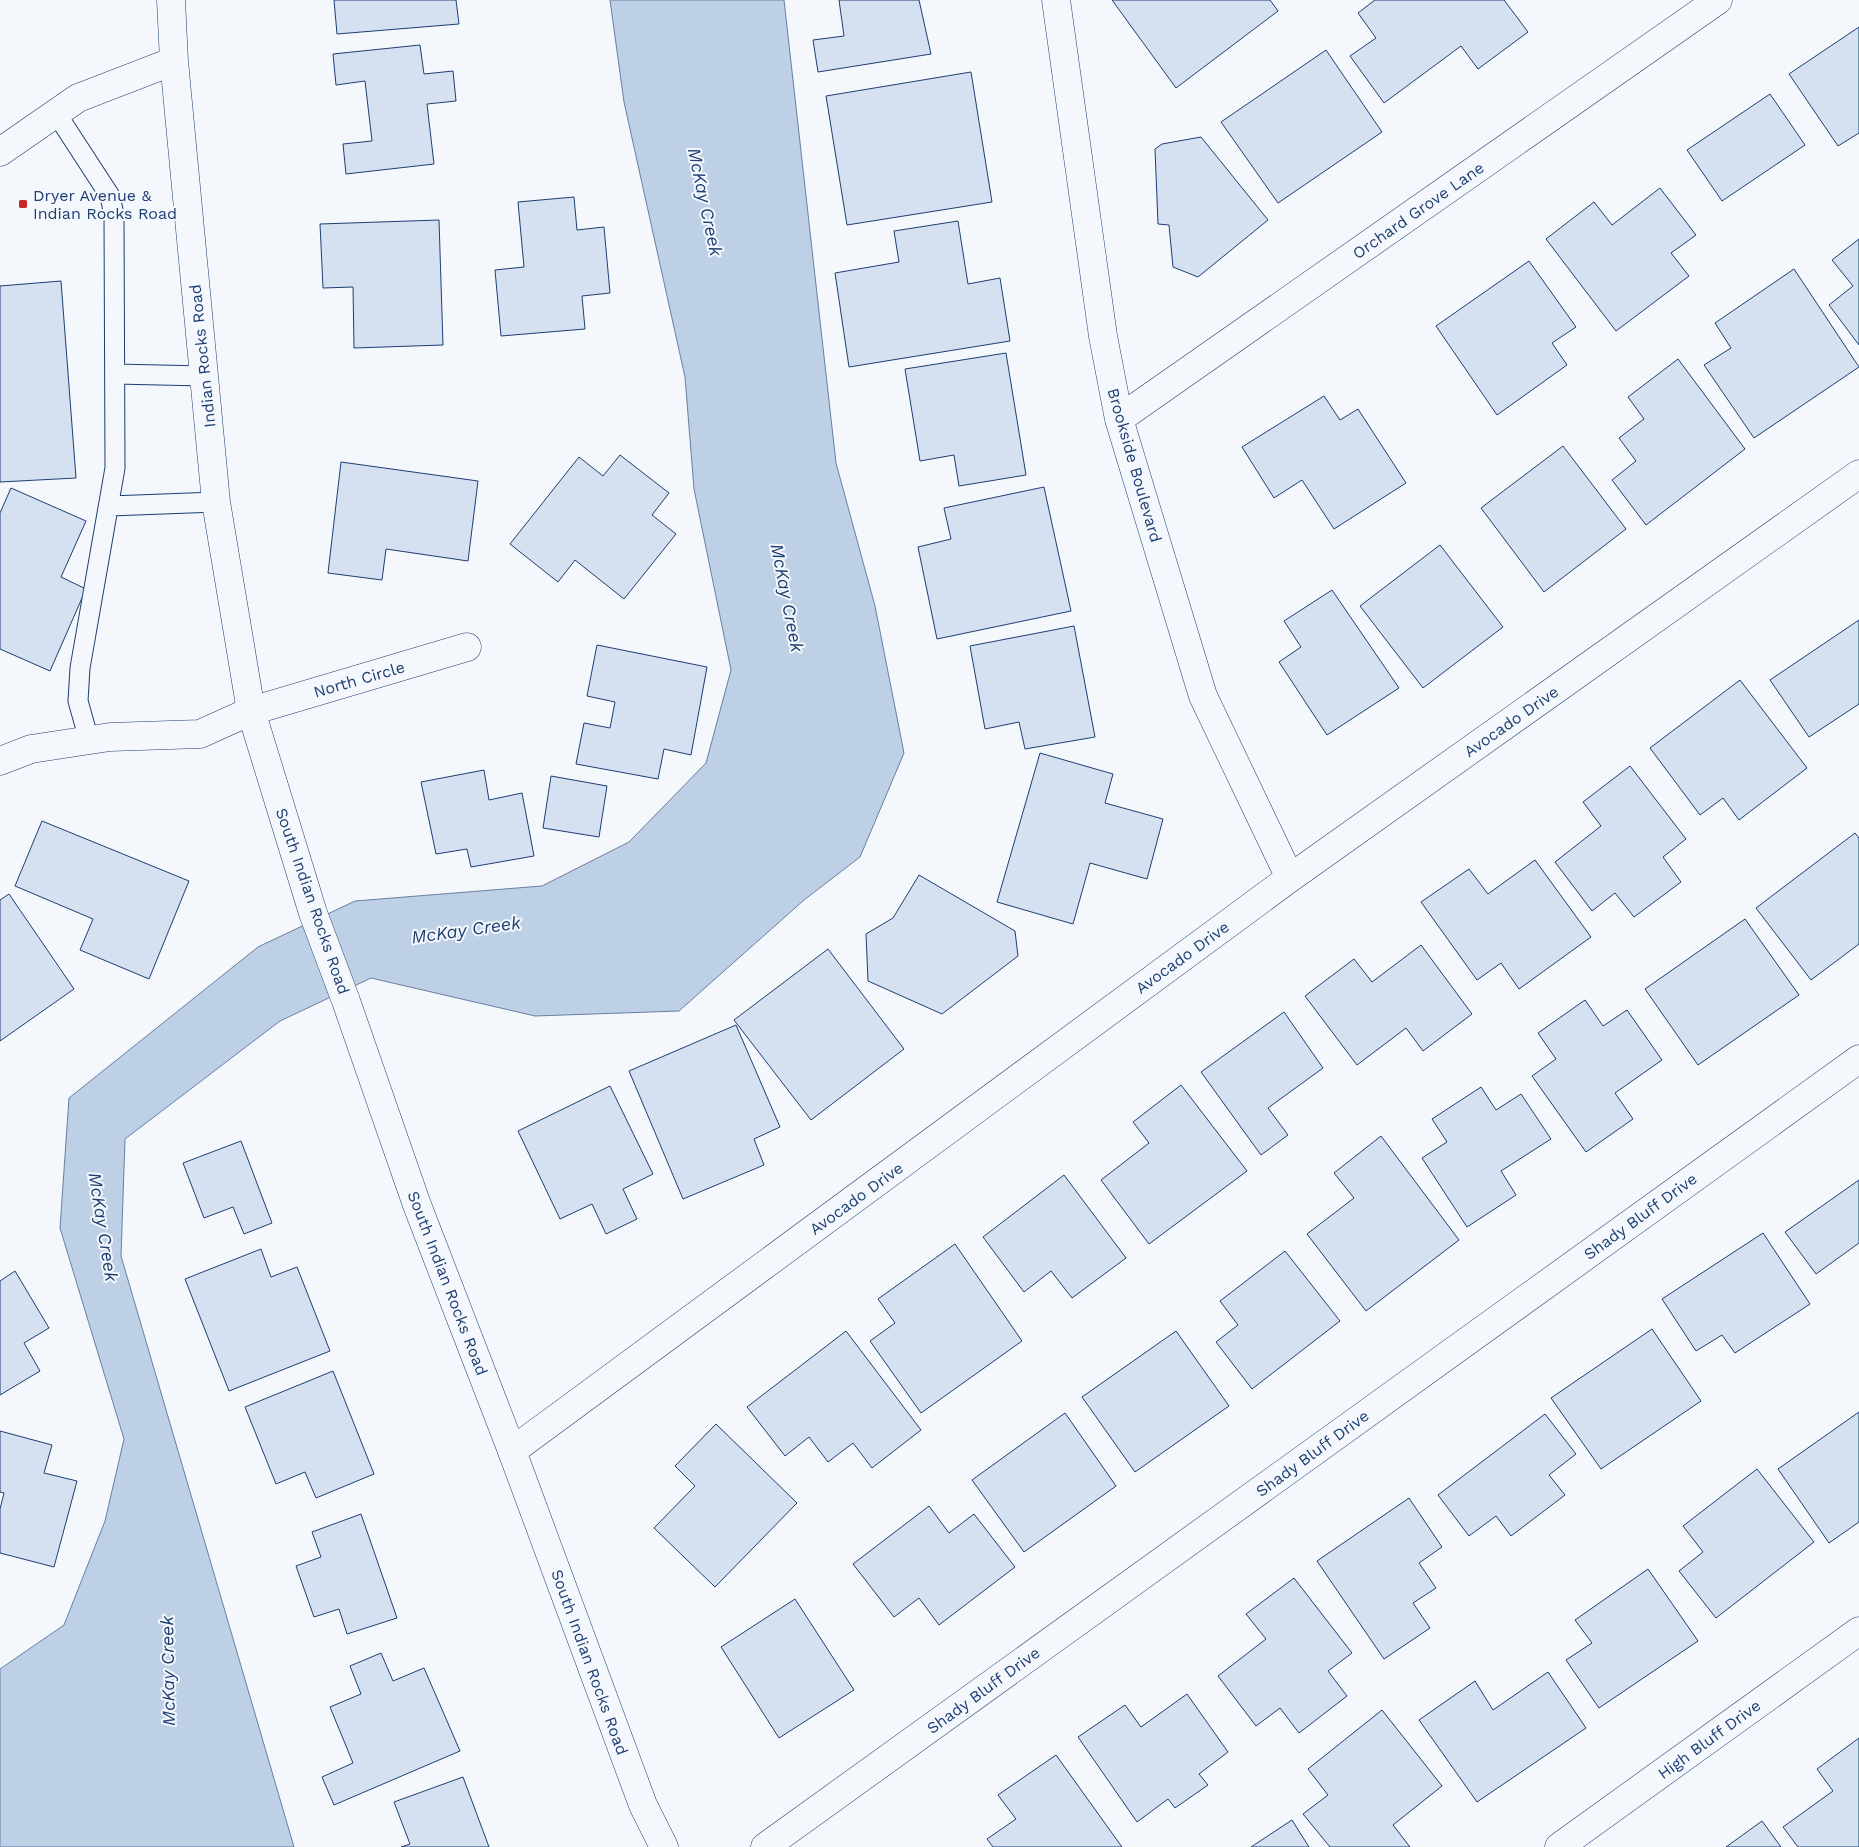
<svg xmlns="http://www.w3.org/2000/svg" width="1859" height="1847" viewBox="0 0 1859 1847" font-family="'Work Sans',sans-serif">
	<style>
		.water { fill: #bed0e5; stroke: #687fa3 }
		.building { fill: #d5e0f0; stroke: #1d3f73 }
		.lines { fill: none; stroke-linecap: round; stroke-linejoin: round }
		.service-casing { stroke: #1d3f73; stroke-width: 21 }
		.minor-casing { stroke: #1d3f73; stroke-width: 29 }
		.tertiary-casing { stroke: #1d3f73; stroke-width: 29 }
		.service { stroke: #f4f7fb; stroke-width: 19 }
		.minor { stroke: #f4f7fb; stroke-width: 28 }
		.tertiary { stroke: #f4f7fb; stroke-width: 28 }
		.poi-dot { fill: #c62828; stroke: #f4f7fb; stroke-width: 2 }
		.labels { text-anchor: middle; stroke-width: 4; stroke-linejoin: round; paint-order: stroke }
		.poi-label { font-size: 16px; fill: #1d3f73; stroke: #f4f7fb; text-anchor: start }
		.street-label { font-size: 16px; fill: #1d3f73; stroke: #f4f7fb }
		.water-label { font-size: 18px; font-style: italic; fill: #1d3f73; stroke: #f4f7fb }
	</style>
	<rect width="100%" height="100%" fill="#f4f7fb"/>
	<path class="water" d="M610 0H784L836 463 875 606 904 753 860 857 804 900 679 1011 535 1016 371 978 280 1021 125 1139 121 1256 294 1847H0V1669L64 1625 105 1521 124 1439 60 1228 69 1098 258 947 355 901 542 886 629 842 706 763 731 670 694 489 685 377 624 102Z"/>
	<path class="building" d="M334 0H456L459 24 337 34Z
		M839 0H919L931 54 818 72 813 40 844 36Z
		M1112 0H1270L1278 11 1176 88Z
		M1375 0H1504L1528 32 1478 69 1461 46 1384 103 1350 56 1376 38 1358 13Z
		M1859 27V133L1838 146 1789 74Z
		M420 45 424 74 453 71 456 101 427 104 434 164 346 174 343 144 372 141 365 81 336 85 333 54Z
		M1326 50 1382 132 1278 203 1221 122Z
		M971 72 992 202 847 225 826 96Z
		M1770 94 1805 145 1722 201 1687 150Z
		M1201 137 1268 220 1198 277 1173 267 1169 225 1158 224 1155 149 1162 144Z
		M1660 188 1696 235 1671 253 1689 276 1616 331 1546 239 1594 202 1612 225Z
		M574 197 577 230 604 227 610 293 582 296 585 329 501 336 495 270 524 267 518 202Z
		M439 220 443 345 354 348 353 287 323 288 320 224Z
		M958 221 968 284 1000 278 1010 341 849 367 835 273 899 262 894 231Z
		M1859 239V345L1829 305 1853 286 1832 260Z
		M1529 261 1576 327 1552 343 1567 365 1497 415 1436 326Z
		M1794 269 1859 367 1754 438 1704 365 1731 348 1715 323Z
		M61 281 76 478 0 482V286Z
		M1006 353 1026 475 959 486 954 455 920 461 905 369Z
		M1678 359 1745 449 1646 525 1612 480 1636 461 1619 438 1644 419 1628 397Z
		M1324 396 1340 420 1358 409 1406 483 1334 529 1302 480 1274 498 1242 447Z
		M1563 446 1626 529 1544 592 1481 508Z
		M620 455 669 493 652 515 676 534 624 599 575 560 558 582 510 544 579 457 603 476Z
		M341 462 478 481 468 561 386 549 382 580 328 573Z
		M1044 487 1071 611 937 639 918 547 951 539 944 508Z
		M11 488 86 521 61 577 86 589 50 671 0 649V513Z
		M1440 545 1503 627 1423 688 1360 606Z
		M1332 590 1399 688 1327 735 1279 662 1301 647 1284 621Z
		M1859 620V704L1809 737 1770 680Z
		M1074 626 1095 737 1025 749 1019 722 985 729 970 646Z
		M597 645 707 667 691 755 664 749 658 779 576 764 584 723 610 728 615 702 587 696Z
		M1740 680 1807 768 1739 820 1723 798 1700 815 1650 748Z
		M1040 753 1113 774 1105 803 1163 819 1147 879 1090 863 1073 924 997 902Z
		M1630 766 1686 839 1663 857 1681 882 1634 917 1615 893 1592 911 1555 862 1601 826 1583 802Z
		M484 770 489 800 522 793 534 856 471 867 467 849 436 854 421 782Z
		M551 776 607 786 599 837 543 828Z
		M42 821 189 881 149 979 80 950 93 919 15 886Z
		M1855 833 1859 838V944L1811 980 1756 908Z
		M1535 860 1591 937 1519 989 1501 963 1477 980 1421 902 1469 869 1488 894Z
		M919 875 1015 931 1018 956 942 1014 868 981 866 934 893 918Z
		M9 894 74 989 0 1041V900Z
		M1745 919 1799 995 1698 1065 1645 989Z
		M1421 945 1472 1014 1423 1051 1406 1028 1357 1065 1305 996 1354 959 1372 982Z
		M828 949 904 1049 811 1120 734 1020Z
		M1585 1000 1603 1026 1627 1010 1662 1060 1615 1093 1633 1119 1586 1152 1532 1076 1556 1059 1538 1033Z
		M1284 1012 1323 1068 1268 1108 1288 1135 1261 1155 1201 1072Z
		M736 1025 780 1127 754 1139 764 1165 683 1199 629 1071Z
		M1181 1085 1247 1171 1149 1244 1101 1180 1149 1143 1133 1122Z
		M610 1086 653 1174 623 1189 637 1219 606 1234 592 1204 560 1219 518 1131Z
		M1481 1087 1496 1110 1521 1094 1551 1139 1501 1171 1516 1195 1467 1227 1422 1158 1447 1142 1432 1119Z
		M1381 1136 1459 1240 1366 1311 1307 1234 1354 1198 1334 1173Z
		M241 1141 272 1223 244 1234 233 1207 204 1218 183 1163Z
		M1064 1175 1126 1258 1072 1298 1051 1271 1024 1292 983 1237Z
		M1859 1180V1243L1816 1274 1785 1232Z
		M1763 1233 1810 1304 1735 1353 1722 1335 1696 1351 1662 1299Z
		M955 1244 1022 1341 921 1413 870 1341 895 1323 878 1299Z
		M261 1249 271 1277 297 1267 330 1351 229 1391 185 1279Z
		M1285 1251 1340 1321 1252 1389 1216 1342 1238 1325 1220 1301Z
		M15 1271 49 1328 24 1343 40 1371 0 1395V1281Z
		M1652 1329 1701 1401 1601 1469 1551 1398Z
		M846 1331 921 1430 872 1468 853 1443 828 1462 809 1437 785 1456 747 1407Z
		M1176 1331 1229 1406 1135 1472 1082 1397Z
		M333 1371 374 1474 316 1498 305 1472 276 1484 245 1407Z
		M1859 1412V1522L1829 1543 1778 1469Z
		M1065 1413 1116 1486 1024 1552 972 1480Z
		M1545 1414 1576 1454 1549 1475 1565 1495 1511 1536 1496 1516 1469 1536 1438 1495Z
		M716 1424 797 1503 715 1587 654 1528 695 1486 675 1466Z
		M0 1431 52 1445 44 1473 77 1481 54 1567 0 1553V1509L4 1493 0 1492Z
		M1757 1469 1814 1542 1716 1618 1679 1571 1703 1552 1683 1526Z
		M1409 1498 1442 1547 1419 1563 1436 1588 1413 1603 1430 1628 1384 1659 1317 1561Z
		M929 1506 949 1533 974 1514 1015 1567 939 1625 919 1598 894 1617 853 1564Z
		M361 1514 397 1618 347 1634 339 1609 314 1617 296 1566 321 1557 312 1532Z
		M1648 1569 1698 1641 1599 1708 1566 1660 1592 1643 1575 1620Z
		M1294 1578 1352 1653 1328 1671 1347 1696 1299 1733 1280 1708 1256 1726 1218 1676 1266 1639 1246 1614Z
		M795 1599 854 1690 779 1738 721 1647Z
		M381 1653 393 1681 424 1668 460 1751 334 1805 322 1777 353 1763 330 1707 361 1694 350 1666Z
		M1548 1672 1586 1728 1477 1802 1419 1720 1475 1681 1493 1710Z
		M1187 1694 1228 1752 1199 1774 1208 1785 1175 1808 1168 1799 1137 1822 1078 1737 1125 1705 1141 1727Z
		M1382 1710 1442 1786 1393 1825 1410 1847H1330L1303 1814 1328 1795 1308 1769Z
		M1859 1738V1847H1798L1783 1827 1833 1791 1817 1769Z
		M1056 1755 1122 1847H993L987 1839 1016 1819 998 1795Z
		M463 1777 489 1847H401L410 1844 394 1802Z
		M1292 1820 1309 1847H1251Z
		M1762 1821 1781 1847H1726Z"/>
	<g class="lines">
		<g class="service-casing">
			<path id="service" d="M56 113 110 196 114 215 115 468 80 668 78 701 89 740
				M115 374 204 376
				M110 506 216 502"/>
		</g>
		<g class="minor-casing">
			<path id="minor" d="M1056 0 1103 336 1119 419 1203 696 1290 878
				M1119 419 1718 0
				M0 761 31 749 110 737 200 734 251 711 467 647
				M512 1451 1290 878 1859 474
				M765 1847 1859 1059
				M1559 1847 1859 1631"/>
		</g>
		<g class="tertiary-casing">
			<path id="tertiary" d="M171 0 174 61 216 502 251 711 313 913 346 1001 417 1205 512 1451 643 1805 664 1847
				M0 152 78 98 174 61"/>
		</g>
		<use href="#service" class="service"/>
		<use href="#minor" class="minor"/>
		<use href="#tertiary" class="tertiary"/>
	</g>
	<rect class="poi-dot" x="18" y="199" width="10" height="10" rx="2.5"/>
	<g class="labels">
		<g class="poi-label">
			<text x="33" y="201">Dryer Avenue &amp;<tspan x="33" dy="18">Indian Rocks Road</tspan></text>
		</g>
		<g class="street-label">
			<text transform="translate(1418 210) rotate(-35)" y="6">Orchard Grove Lane</text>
			<text transform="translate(202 356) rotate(-96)" y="6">Indian Rocks Road</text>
			<text transform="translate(1135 465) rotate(74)" y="6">Brookside Boulevard</text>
			<text transform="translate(359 679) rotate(-16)" y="6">North Circle</text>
			<text transform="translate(1511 721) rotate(-35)" y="6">Avocado Drive</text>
			<text transform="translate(313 901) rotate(71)" y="6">South Indian Rocks Road</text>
			<text transform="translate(1182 957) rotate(-36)" y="6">Avocado Drive</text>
			<text transform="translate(856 1198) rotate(-36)" y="6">Avocado Drive</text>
			<text transform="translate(1640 1216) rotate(-36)" y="6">Shady Bluff Drive</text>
			<text transform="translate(448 1283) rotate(69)" y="6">South Indian Rocks Road</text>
			<text transform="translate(1312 1453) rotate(-36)" y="6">Shady Bluff Drive</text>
			<text transform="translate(590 1662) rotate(70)" y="6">South Indian Rocks Road</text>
			<text transform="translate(983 1690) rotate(-36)" y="6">Shady Bluff Drive</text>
			<text transform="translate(1709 1739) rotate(-36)" y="6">High Bluff Drive</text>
		</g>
		<g class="water-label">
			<text transform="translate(705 202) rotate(78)" y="6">McKay Creek</text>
			<text transform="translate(787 598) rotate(79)" y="6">McKay Creek</text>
			<text transform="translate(466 930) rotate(-8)" y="6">McKay Creek</text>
			<text transform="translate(103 1227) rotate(81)" y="6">McKay Creek</text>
			<text transform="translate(168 1671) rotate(-91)" y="6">McKay Creek</text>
		</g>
	</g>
</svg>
